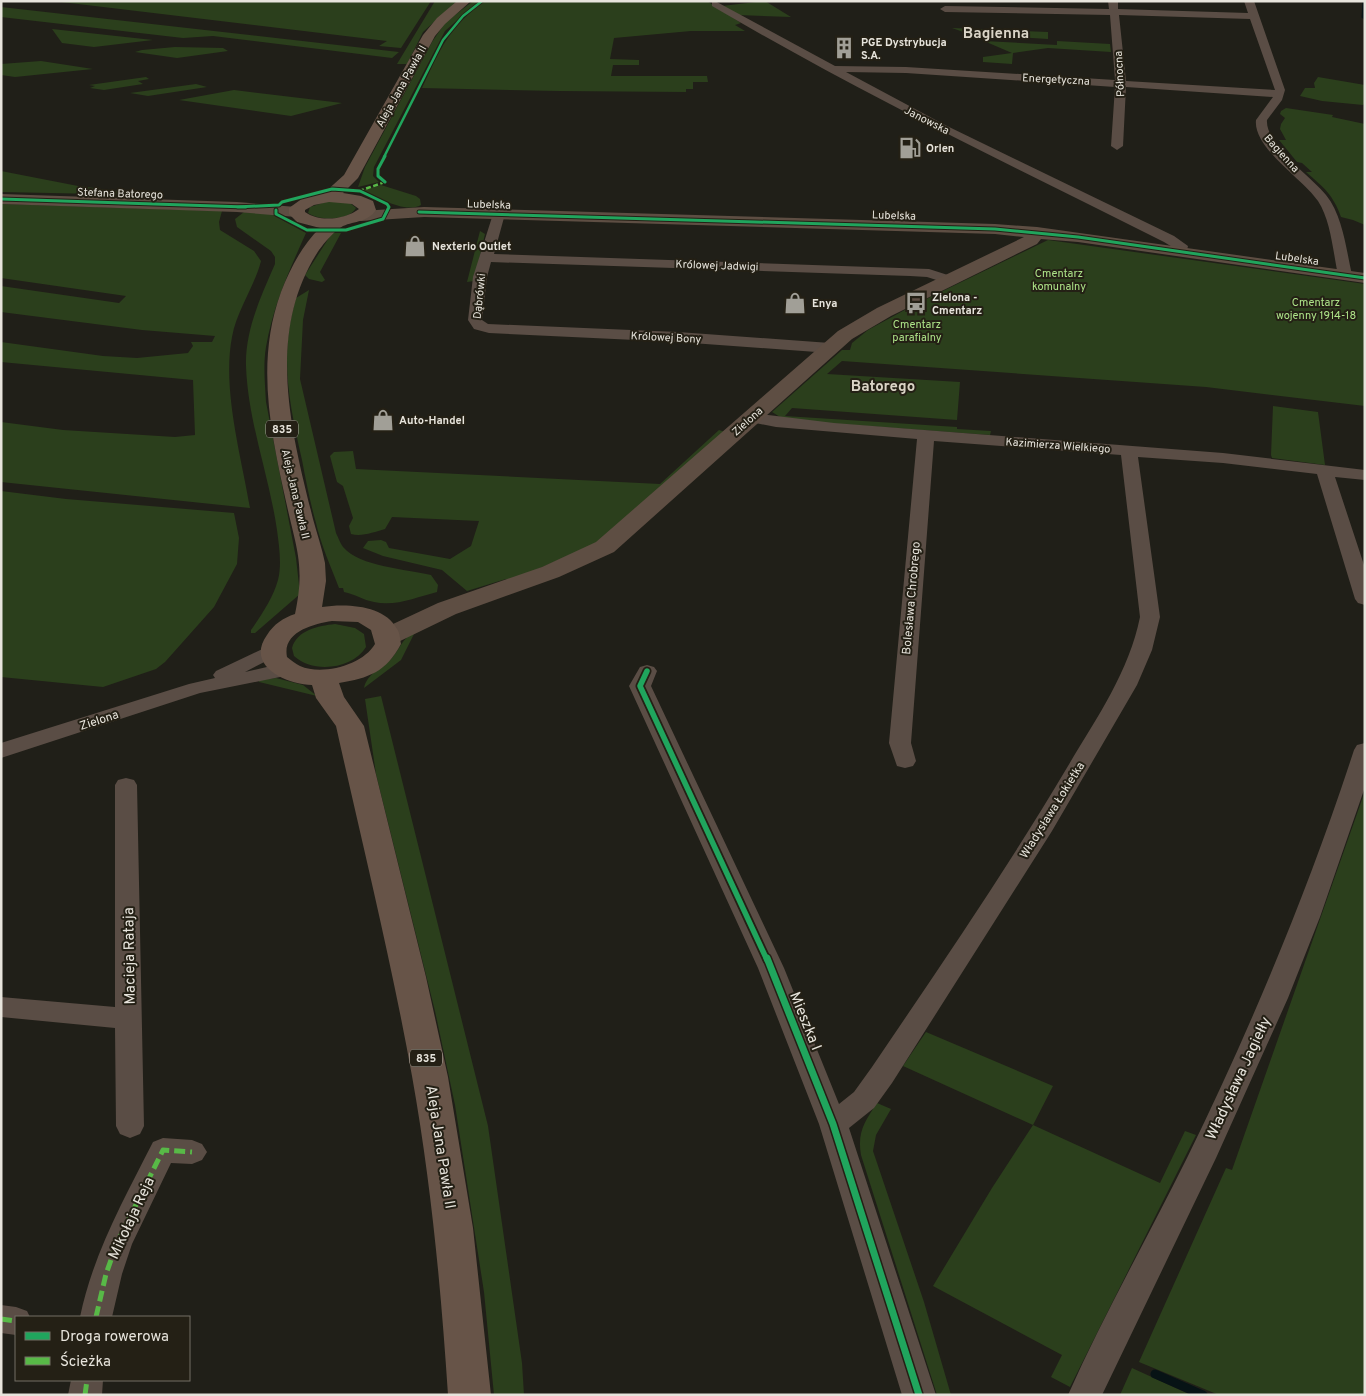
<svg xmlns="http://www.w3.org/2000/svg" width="1366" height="1396" viewBox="0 0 1366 1396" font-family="Overpass,sans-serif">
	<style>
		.green { fill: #2b3f1c }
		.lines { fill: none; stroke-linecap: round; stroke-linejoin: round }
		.stream-far1 { stroke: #071315; stroke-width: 3 }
		.stream { stroke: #071315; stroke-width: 9 }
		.street { fill: #5a4d45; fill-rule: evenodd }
		.secondary { fill: #5e4e43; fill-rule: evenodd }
		.primary { fill: #675448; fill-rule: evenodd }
		.quiet-far1 { stroke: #58b947; stroke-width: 2.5; stroke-dasharray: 5 2.5; stroke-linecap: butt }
		.quiet { stroke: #58b947; stroke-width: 5; stroke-dasharray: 11 5; stroke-linecap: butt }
		.cycleway-far3-casing { stroke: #242015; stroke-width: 4 }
		.cycleway-far2-casing { stroke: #242015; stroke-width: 5 }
		.cycleway-far1-casing { stroke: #242015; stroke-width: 9 }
		.cycleway-casing { stroke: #242015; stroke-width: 10 }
		.cycleway-far3 { stroke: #20a55d; stroke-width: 2.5 }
		.cycleway-far2 { stroke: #20a55d; stroke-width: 3 }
		.cycleway-far1 { stroke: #20a55d; stroke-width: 5.5 }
		.cycleway { stroke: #20a55d; stroke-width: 7 }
		.labels { text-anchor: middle; stroke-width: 4; stroke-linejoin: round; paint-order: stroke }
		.far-poi-label { font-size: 11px; font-weight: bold; fill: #e7e4dc; stroke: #242015; text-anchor: start }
		.far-street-label { font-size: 11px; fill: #e7e4dc; stroke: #242015 }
		.far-park-label { font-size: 11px; fill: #ade388; stroke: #242015 }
		.shield { fill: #242015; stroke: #aca9a0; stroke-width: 1 }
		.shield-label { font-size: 11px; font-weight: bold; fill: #e7e4dc }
		.street-label { font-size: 12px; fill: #e7e4dc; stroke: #242015 }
		.far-district-label { font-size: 15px; font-weight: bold; fill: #dad4c6; stroke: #242015 }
		.near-street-label { font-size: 15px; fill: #e7e4dc; stroke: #242015 }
	</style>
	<rect width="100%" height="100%" fill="#201f18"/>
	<path class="green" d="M53 1H431L401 48 379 46 387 41Z
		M435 1H457L423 32 407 64H397Z
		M473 1H479L445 31 374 167 373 176 379 182 358 187 365 167 432 42 445 23Z
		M485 1H707L741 23 735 25 745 31H691L614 38 610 59 639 60V65H613L611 76H707L708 82H693V89H686V92L559 91 422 88C440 49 449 27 485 1Z
		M765 1 791 17 738 15 722 6Z
		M1 7 399 52 392 58 213 36 183 38 1 17Z
		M952 28 1048 32V39L969 34Z
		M52 29 153 40 94 47 62 43Z
		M984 41 1057 45V41L1110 44 1111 52 1048 48 1013 53 1012 64 983 62V57L1012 53Z
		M175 47 223 48 228 51 177 58 135 52 142 50Z
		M41 61 93 69 15 77 1 75V64Z
		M146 77 149 79 138 81 143 84 104 90 90 88 95 86 89 85Z
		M1318 77 1365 85V103L1363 105 1322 101 1300 96 1305 88H1315L1314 83Z
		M196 84 207 87 148 96 130 93Z
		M234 90 342 103 291 116 179 100Z
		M1286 108 1333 115 1332 117 1365 124V225L1353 220 1341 217C1333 194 1323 187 1306 172H1312L1302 163 1297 162 1279 140H1286L1280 129 1281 124 1285 118 1280 114 1281 111Z
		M1 171 78 186 149 195 1 192Z
		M381 185 416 196 420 199 421 205C405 214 377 197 363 190Z
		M329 201 350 203 356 208C349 221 319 221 308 213L310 207Z
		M1 204 222 211 219 222 220 230 254 251 261 261C254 288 237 310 232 337 222 389 241 455 250 508L1 482V422L63 430 175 437 195 435 193 380 1 362V342L103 356 137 358 188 353 193 346 191 342H212L215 336 142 330 1 312V286L119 303 126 296 1 278Z
		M244 212 271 214 306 233C289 271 273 306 266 347 263 365 265 384 266 402L296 558 300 594 255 633H251V630C262 614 273 598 278 580 282 564 279 546 277 530 269 475 248 422 246 366 245 330 261 296 275 264V257L271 251 237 227 235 219Z
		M480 231 485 234 474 281 467 282Z
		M332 233H341L320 272 325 280 322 282 309 279 305 275Z
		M1048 240 1365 284V406L1206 387 842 361 827 374 960 382 957 420 792 408 785 416 957 427V429L991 431 990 435 785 420 772 412 842 350H850L852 343 868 330 912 306Z
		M309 290 303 320 300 379 336 533C338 537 340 543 343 547 360 567 407 569 431 575L438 585 437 592C417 597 395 607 374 602 363 600 355 594 344 592L343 588H339C331 567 321 545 316 523 310 502 306 481 302 460 289 402 279 357 296 298Z
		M1273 406 1318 412 1325 465 1272 458 1271 455Z
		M719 430 725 432 602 539 591 546 510 581 506 579 467 591 442 570 383 556 363 548 368 541 381 540 386 542 389 548 450 559 471 546 479 521 392 517 385 529C374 532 362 537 351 534L349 526 353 518 343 486 337 482 330 456 334 452 353 451 356 469 660 484Z
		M1 491 66 499 234 513 239 538 237 564 214 607 165 662 156 669 103 687 1 677Z
		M335 624 355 628 364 634 366 647C353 669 313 674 294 656L292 648C297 630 318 626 335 624Z
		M415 632 401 660 364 688C367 674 381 668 391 659 400 649 402 638 415 632Z
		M276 678 303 685 317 696 259 682V680Z
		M381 696 488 1126 522 1363 524 1395H494L484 1292 455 1105 435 1011 376 774 365 699Z
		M1365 791V1395H1219L1139 1362 1226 1168 1232 1170Z
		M926 1032 1053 1086 1033 1125 1160 1183 1185 1131 1196 1135 1070 1387 1051 1377 1062 1355 933 1286 992 1188 1033 1125 903 1066Z
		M877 1103 891 1109 876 1135 873 1151 924 1302 951 1395H937L861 1155C857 1132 865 1121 877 1103Z
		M1132 1368 1191 1395H1120Z"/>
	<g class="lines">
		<path class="stream-far1" d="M1364 1 1363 17 1365 18"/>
		<path class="stream" d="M1155 1374 1203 1395"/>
		<path class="street" d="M715 1 835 66 906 67 1115 80 1110 15 945 12 940 9 945 6 1109 9 1108 1H1118V9L1248 13 1244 1H1254L1285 90 1282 100 1267 120C1265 145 1311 176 1326 195 1343 216 1346 249 1352 275L1345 279 1338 275C1333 252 1331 221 1318 201 1303 179 1253 148 1256 120L1273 97 1126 87 1123 146 1117 150 1111 146 1115 87 906 73 846 72 945 125 1174 236 1188 246 1186 254H1176L1174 248 1164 242C1012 166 858 92 712 6V2ZM1119 15 1250 19 1275 90 1126 81Z
			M499 210 505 214 494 254 929 269 954 277 956 280 949 284 927 277 910 276 491 262 487 277 482 320 488 324 678 332 830 343 835 345 838 348 835 351 830 353 678 342 489 333 474 329 468 320 473 277 493 214Z
			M751 413 834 423 1223 453 1365 470V480L1335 477 1365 568V605L1358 603 1355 599 1317 474 1223 463 1138 457 1160 617 1152 650 1137 685 1052 831 892 1083 874 1108 849 1128 936 1395H902L819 1124 758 968 629 686 640 667 647 665 654 667 657 671 651 686 784 968 839 1104 854 1092 872 1067C939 968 1007 869 1068 766 1096 719 1129 672 1140 617L1121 455 934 441 911 743 916 761 913 766 905 768 897 766 889 743 917 439 776 427 745 421 743 418 745 415Z
			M273 644 280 646 283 650 280 654 245 672 284 663 291 665 294 669 291 673 280 677 200 693 1 758V743L189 684 215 678 213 675 216 671Z
			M1365 743V787L1320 917 1288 998 1216 1158 1102 1395H1068C1104 1314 1148 1237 1187 1158 1252 1025 1308 891 1354 750L1357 745Z
			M126 778 134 780 137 785 144 1126 140 1134 130 1138 120 1134 116 1126 115 1028 1 1017V997L115 1007V785L118 780Z
			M163 1138 192 1140 202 1144 207 1152 202 1160 192 1164 171 1163 132 1244 122 1274 112 1317H80C93 1254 124 1199 153 1142Z
			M1 1305 16 1307 27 1311 30 1317H16V1335L1 1333Z
			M71 1380H103L102 1395H68Z"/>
		<path class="secondary" d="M1 194 237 202 296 207 302 208 304 212 302 216 296 217 237 212 1 204Z
			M424 207 995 224 1037 227 1365 273V283L1078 242 1041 239 1037 244 891 316 852 339 614 552 559 577 456 614 396 643 387 645 378 643 374 637 378 631 438 603 542 567 596 542 838 331 877 308 1024 237 995 234 424 217 361 221 355 220 353 216 355 212 361 211Z"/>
		<path class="primary" d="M457 1H471L445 24 435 36 358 178 343 193 361 196 373 201 376 210C368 222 355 221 343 226 334 231 325 242 319 250 265 332 291 431 313 519 317 534 322 548 325 563L326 581 322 607C346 603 385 605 397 629 400 633 400 639 401 644 386 672 369 678 339 683L344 697 364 726 426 977 448 1077 473 1228 491 1395H448C441 1288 431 1182 412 1076 391 959 362 843 336 726L316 698 312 685C286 684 245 666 267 635 274 624 283 618 295 614 305 567 297 550 287 506 271 434 255 363 281 292 290 269 302 245 320 228L297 222 289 214V208L303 198 324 193 344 175 423 35 437 18ZM329 202 352 204 359 209C346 219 320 223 305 212V210L314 205ZM332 621 358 622 371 630 375 644C363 665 322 676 300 666 296 664 291 660 287 657 282 632 313 624 332 621Z"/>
		<path class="quiet-far1" d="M359 191 385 182"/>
		<path class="quiet" d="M96 1317 106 1274 117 1243 163 1150 192 1152
			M1 1319 16 1321
			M85 1395 87 1380"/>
		<g class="cycleway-far3-casing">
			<path id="cycleway-far3" d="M384 157 443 40 463 16 482 1"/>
		</g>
		<g class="cycleway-far2-casing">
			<path id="cycleway-far2" d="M385 156 378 169V176L385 182
				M1 199 246 207
				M237 207 279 205 282 202 332 189 360 191 387 204 389 207 383 219 346 230H307L276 214V210
				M419 212 995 229 1078 237 1365 278"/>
		</g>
		<g class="cycleway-far1-casing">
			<path id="cycleway-far1" d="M647 671 640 686 767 960"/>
		</g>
		<g class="cycleway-casing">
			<path id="cycleway" d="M767 958 833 1124 919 1395"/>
		</g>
		<use href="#cycleway-far3" class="cycleway-far3"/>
		<use href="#cycleway-far2" class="cycleway-far2"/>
		<use href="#cycleway-far1" class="cycleway-far1"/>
		<use href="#cycleway" class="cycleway"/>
	</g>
	<defs>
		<g id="building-bare" transform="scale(1.725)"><path d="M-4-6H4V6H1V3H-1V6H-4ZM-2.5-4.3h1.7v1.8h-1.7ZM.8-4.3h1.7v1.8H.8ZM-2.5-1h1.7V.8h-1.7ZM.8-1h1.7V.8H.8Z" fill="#a19f97" stroke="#242015" stroke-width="2.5" paint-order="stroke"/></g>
		<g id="fuel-bare" transform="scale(1.725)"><path d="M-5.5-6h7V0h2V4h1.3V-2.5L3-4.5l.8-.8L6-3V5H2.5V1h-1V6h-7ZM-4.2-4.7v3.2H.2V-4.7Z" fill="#a19f97" stroke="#242015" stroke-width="2.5" paint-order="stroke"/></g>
		<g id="shop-bare" transform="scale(1.725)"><path d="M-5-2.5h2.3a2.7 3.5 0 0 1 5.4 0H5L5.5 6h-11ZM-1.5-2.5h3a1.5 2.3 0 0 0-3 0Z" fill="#a19f97" stroke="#242015" stroke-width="2.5" paint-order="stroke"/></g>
		<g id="bus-bare" transform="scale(1.725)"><path d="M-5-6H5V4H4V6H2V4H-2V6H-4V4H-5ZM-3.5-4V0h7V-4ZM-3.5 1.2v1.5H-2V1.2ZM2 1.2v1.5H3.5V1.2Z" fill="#a19f97" stroke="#242015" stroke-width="2.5" paint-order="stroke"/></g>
	</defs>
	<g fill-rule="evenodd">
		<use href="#building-bare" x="844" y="48"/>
		<use href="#fuel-bare" x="910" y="148"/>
		<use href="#shop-bare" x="415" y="246"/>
		<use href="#shop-bare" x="795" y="303"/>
		<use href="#bus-bare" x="916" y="303"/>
		<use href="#shop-bare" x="383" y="420"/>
	</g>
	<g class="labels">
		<g class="far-poi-label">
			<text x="861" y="46">PGE Dystrybucja<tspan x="861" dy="13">S.A.</tspan></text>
			<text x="926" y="152">Orlen</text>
			<text x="432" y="250">Nexterio Outlet</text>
			<text x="932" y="301">Zielona -<tspan x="932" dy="13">Cmentarz</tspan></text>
			<text x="812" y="307">Enya</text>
			<text x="399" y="424">Auto-Handel</text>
		</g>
		<g class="far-street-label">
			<text transform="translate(1119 74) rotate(-93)" y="4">Północna</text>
			<text transform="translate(1056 79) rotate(3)" y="4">Energetyczna</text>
			<text transform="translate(401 86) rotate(-61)" y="4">Aleja Jana Pawła II</text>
			<text transform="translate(927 120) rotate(27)" y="4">Janowska</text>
			<text transform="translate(1282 153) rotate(48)" y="4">Bagienna</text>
			<text transform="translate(120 193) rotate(2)" y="4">Stefana Batorego</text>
			<text transform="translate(489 204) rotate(2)" y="4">Lubelska</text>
			<text transform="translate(894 215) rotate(2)" y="4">Lubelska</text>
			<text transform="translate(1297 258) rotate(8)" y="4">Lubelska</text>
			<text transform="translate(717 265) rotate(2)" y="4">Królowej Jadwigi</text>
			<text transform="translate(479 296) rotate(-84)" y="4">Dąbrówki</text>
			<text transform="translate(666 337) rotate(3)" y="4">Królowej Bony</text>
			<text transform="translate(747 421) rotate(-42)" y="4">Zielona</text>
			<text transform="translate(1058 445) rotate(4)" y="4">Kazimierza Wielkiego</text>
			<text transform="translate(296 494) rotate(77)" y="4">Aleja Jana Pawła II</text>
		</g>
		<g class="far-park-label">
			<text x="1059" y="277">Cmentarz<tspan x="1059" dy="13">komunalny</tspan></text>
			<text x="1316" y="306">Cmentarz<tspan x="1316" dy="13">wojenny 1914-18</tspan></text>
			<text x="917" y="328">Cmentarz<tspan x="917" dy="13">parafialny</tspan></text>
		</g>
		<g class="shield">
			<rect x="266" y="420.5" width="32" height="17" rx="4"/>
			<rect x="410" y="1049.5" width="32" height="17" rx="4"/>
		</g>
		<g class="shield-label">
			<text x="282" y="433">835</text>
			<text x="426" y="1062">835</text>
		</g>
		<g class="street-label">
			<text transform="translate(911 598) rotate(-85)" y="4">Bolesława Chrobrego</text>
			<text transform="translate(99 720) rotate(-18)" y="4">Zielona</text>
			<text transform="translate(1052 810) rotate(-58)" y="4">Władysława Łokietka</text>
		</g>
		<g class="far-district-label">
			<text x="996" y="38">Bagienna</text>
			<text x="883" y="391">Batorego</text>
		</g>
		<g class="near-street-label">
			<text transform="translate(129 956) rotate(-91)" y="5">Macieja Rataja</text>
			<text transform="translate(806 1021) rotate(68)" y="5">Mieszka I</text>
			<text transform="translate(1238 1078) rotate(-65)" y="5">Władysława Jagiełły</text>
			<text transform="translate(441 1147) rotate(81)" y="5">Aleja Jana Pawła II</text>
			<text transform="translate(131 1218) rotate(-65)" y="5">Mikołaja Reja</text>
		</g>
	</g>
	<rect width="1366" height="1396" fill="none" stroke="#e7e4dc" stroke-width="5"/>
	<rect x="15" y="1316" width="175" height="65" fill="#242015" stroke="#726e65"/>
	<rect x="25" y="1332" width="25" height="8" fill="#20a55d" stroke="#726e65"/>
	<text x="60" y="1341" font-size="15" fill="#e7e4dc">Droga rowerowa</text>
	<rect x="25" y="1357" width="25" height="8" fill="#58b947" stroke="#726e65"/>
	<text x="60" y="1366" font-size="15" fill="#e7e4dc">Ścieżka</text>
</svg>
